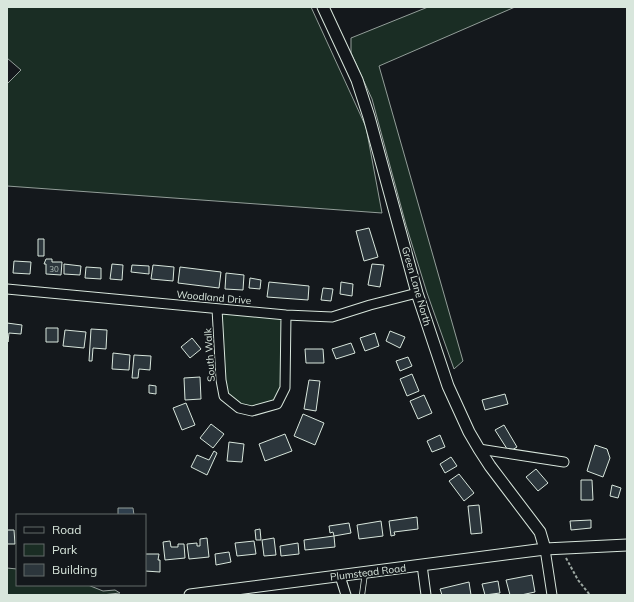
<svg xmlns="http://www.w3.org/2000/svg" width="634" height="602" viewBox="0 0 634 602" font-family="Mulish,sans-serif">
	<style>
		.green { fill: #1a2d24; stroke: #939e99 }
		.water { fill: #2f3f4d; stroke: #939e99 }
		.building { fill: #2c363c; stroke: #d8e6dc }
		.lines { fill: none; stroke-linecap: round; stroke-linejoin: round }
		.service-casing { stroke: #d8e6dc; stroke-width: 6 }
		.minor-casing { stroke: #d8e6dc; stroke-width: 11 }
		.tertiary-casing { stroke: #d8e6dc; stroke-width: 13 }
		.path { stroke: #9da8a2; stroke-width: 2; stroke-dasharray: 3 2; stroke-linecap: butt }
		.service { stroke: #14181c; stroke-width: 4.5 }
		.minor { stroke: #14181c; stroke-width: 9 }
		.tertiary { stroke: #14181c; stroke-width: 11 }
		.labels { text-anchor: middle; stroke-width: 3; stroke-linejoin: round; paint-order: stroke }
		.number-label { font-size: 8px; fill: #adbab4 }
		.street-label { font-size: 10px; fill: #d8e6dc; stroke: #14181c }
	</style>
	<rect width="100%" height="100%" fill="#14181c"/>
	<path class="green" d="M7 7H311L366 127 382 213 7 186V84L21 70 7 58Z
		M428 7H515L379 66 463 361 454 369 427 293 406 225 372 99 351 53V38Z
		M217 309 286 315 285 388 277 404 252 411 224 396Z
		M7 568 17 569V585H88L103 591 115 590 120 593 102 595H7Z"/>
	<path class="water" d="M118 508H133L134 515H118Z"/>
	<path class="building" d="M369 228 378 257 364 261 356 231Z
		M38 239H44V256H38Z
		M46 259H52V262H62L61 275 46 274V264H44Z
		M14 261 31 262 30 274 13 273Z
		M64 264 81 266 80 275 64 274Z
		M112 264 123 265 122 280 110 279Z
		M372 264 384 265 380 287 368 285Z
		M132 265 149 266V274L131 272Z
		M153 265 174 267 173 281 151 279Z
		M86 267 101 268V279L85 278Z
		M180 267 221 272 219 288 178 283Z
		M226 273 244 275 243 290 225 289Z
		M250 278 261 280 260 289 249 288Z
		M269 282 309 286 308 300 267 297Z
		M341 282 353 284 352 296 340 294Z
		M323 288 333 289 331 301 321 300Z
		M7 323 22 325 21 334 9 333 8 342Z
		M46 328H58V342H46Z
		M91 329 107 330 106 349 93 348 92 361H89Z
		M65 330 86 332 84 348 63 346Z
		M390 331 405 337 400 348 386 341Z
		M375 333 379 346 365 351 360 338Z
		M192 338 201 349 190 358 181 347Z
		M351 343 355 353 336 359 332 349Z
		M305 349H323L324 363H306Z
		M113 353 130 355 129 370 112 369Z
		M134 355 151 356 150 370 139 369 138 378H132Z
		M408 357 412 366 400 371 396 361Z
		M412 374 419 391 407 396 400 379Z
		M200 377 201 399 185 400 184 378Z
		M309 380 320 381 316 411 304 409Z
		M149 385 156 386V394L149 393Z
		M505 394 508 404 485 410 482 400Z
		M424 395 432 413 418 419 410 401Z
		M186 403 195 425 182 430 173 408Z
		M303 414 324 423 315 445 294 436Z
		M211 424 224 434 213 448 200 438Z
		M504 425 517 447 509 452 495 430Z
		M285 434 292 451 265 461 259 444Z
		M440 435 445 447 432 452 427 441Z
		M229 442 244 444 242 462 227 461Z
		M595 445 607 449 610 458 603 477 587 471Z
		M214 451 217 453 207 475 191 467 197 455 209 460Z
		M451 457 457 466 445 473 440 464Z
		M536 469 548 483 538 491 526 477Z
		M459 474 474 493 464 501 449 481Z
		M581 480H592L593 500H581Z
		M612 485 621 488 618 498 610 496Z
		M479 505 482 533 471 534 468 506Z
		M417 517 418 529 394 532 395 535 391 536 389 521Z
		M591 520V528L571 530 570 521Z
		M381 521 383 536 359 539 357 525Z
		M349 523 351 533 334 536 333 532 330 533 329 526Z
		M260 529 261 540H256L255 530Z
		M7 530H14L15 544H7Z
		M334 536 335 547 305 550 304 540Z
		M207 538 209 557 189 559 187 544 197 543V546H200V539Z
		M274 538 276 555 264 556 262 540Z
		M170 541 171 547H178V544H184L185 558 165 560 163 542Z
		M254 541 256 554 237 556 235 543Z
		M298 543 299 554 281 556 280 546Z
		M229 552 231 562 216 565 215 554Z
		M145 554H159L158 560H160V572L145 571Z
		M532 575 535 592 521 595H510L506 580Z
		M498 581 500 593 485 595 482 584Z
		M469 582 471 595H442L440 589Z"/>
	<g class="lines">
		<g class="service-casing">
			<path id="service" d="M362 595 365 573"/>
		</g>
		<g class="minor-casing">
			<path id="minor" d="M7 289 286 315 332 317 370 305 417 293
				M217 309 221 380 224 396 239 408 252 411 277 404 285 388 286 315
				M479 449 564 462
				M545 549 552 595
				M422 565 426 595
				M340 576 346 595"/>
		</g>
		<g class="tertiary-casing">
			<path id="tertiary" d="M323 7 357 80 369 117 417 293 448 386 469 432 479 449 490 466 540 532 545 549
				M190 595 545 549 627 545"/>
		</g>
		<path class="path" d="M566 558 578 580 590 595"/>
		<use href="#service" class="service"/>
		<use href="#minor" class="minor"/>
		<use href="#tertiary" class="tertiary"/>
	</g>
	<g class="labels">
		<g class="number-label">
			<text x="54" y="272">30</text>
		</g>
		<g class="street-label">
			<text transform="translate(417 286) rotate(74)" y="4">Green Lane North</text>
			<text transform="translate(214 297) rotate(5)" y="4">Woodland Drive</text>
			<text transform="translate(209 355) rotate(-94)" y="4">South Walk</text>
			<text transform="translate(368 572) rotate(-7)" y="4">Plumstead Road</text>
		</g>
	</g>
	<rect width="634" height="602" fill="none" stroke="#d8e6dc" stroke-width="16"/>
	<rect x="16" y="514" width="130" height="72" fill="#14181c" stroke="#626a69"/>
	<rect x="24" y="527" width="20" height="6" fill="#14181c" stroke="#626a69"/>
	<text x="52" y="534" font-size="12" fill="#d8e6dc">Road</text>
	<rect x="24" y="544" width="20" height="12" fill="#1a2d24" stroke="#626a69"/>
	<text x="52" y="554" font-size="12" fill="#d8e6dc">Park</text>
	<rect x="24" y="564" width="20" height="12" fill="#2c363c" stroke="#626a69"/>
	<text x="52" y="574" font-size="12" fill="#d8e6dc">Building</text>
</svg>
